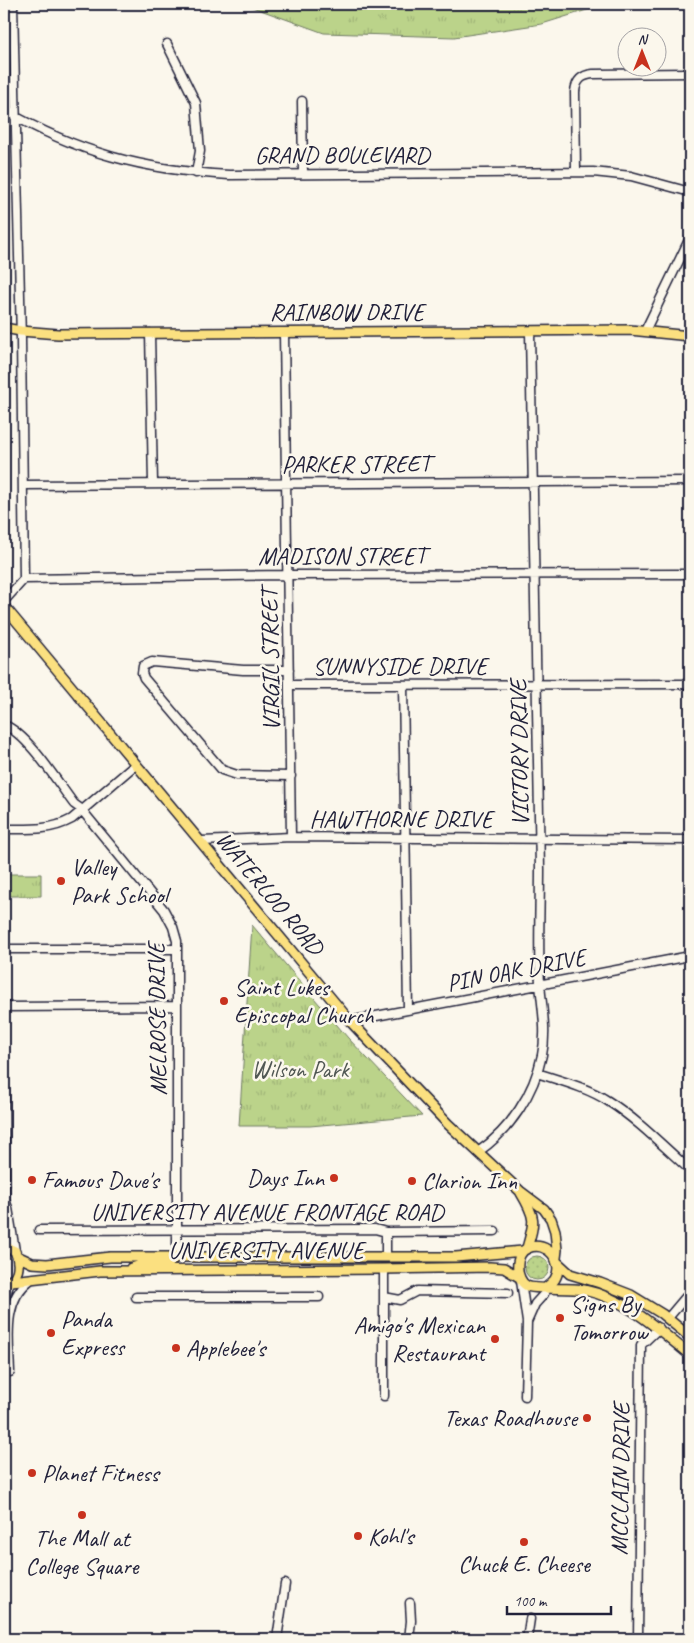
<svg xmlns="http://www.w3.org/2000/svg" width="694" height="1643" viewBox="0 0 694 1643" font-family="Caveat,sans-serif">
	<style>
		.grass { fill: url(#grass-dots); stroke: #6e7a62 }
		.park { fill: url(#park-tufts); stroke: #6e7a62 }
		.lines { fill: none; stroke-linecap: round; stroke-linejoin: round }
		.minor-casing { stroke: #22223b; stroke-width: 11 }
		.major-casing { stroke: #22223b; stroke-width: 12 }
		.minor { stroke: #fbf7ec; stroke-width: 8 }
		.major { stroke: #fbe080; stroke-width: 9 }
		.poi-dot { fill: #c8321e; stroke: #fbf7ec; stroke-width: 2 }
		.labels { text-anchor: middle; stroke-width: 5; stroke-linejoin: round; paint-order: stroke }
		.street-label { font-size: 24px; fill: #22223b; stroke: #fbf7ec }
		.poi-label { font-size: 24px; fill: #22223b; stroke: #fbf7ec; text-anchor: start }
		.park-label { font-size: 24px; fill: #505753; stroke: #fbf7ec }
	</style>
	<defs>
		<pattern id="grass-dots" width="8" height="8" patternUnits="userSpaceOnUse" patternTransform="scale(1.25)"><rect width="8" height="8" fill="#bbd38a"/><path d="M2 2h.1M6 6h.1" fill="none" stroke="#a0b578" stroke-width="1.8" stroke-linecap="round"/></pattern>
		<pattern id="park-tufts" width="24" height="20" patternUnits="userSpaceOnUse" patternTransform="scale(1.25)"><rect width="24" height="20" fill="#bbd38a"/><path d="M3 7l-1-3M5 7V3M7 7l1-3M15 17l-1-3M17 17v-4M19 17l1-3" fill="none" stroke="#a0b578"/></pattern>
	</defs>
	<rect width="100%" height="100%" fill="#fbf7ec"/>
	<filter id="ink" filterUnits="userSpaceOnUse"><feTurbulence type="fractalNoise" baseFrequency=".02" numOctaves="2"/><feDisplacementMap in="SourceGraphic" scale="10" xChannelSelector="R" yChannelSelector="G"/><feConvolveMatrix kernelMatrix="1 2 1 2 8 2 1 2 1" color-interpolation-filters="sRGB"/></filter>
	<g filter="url(#ink)">
		<path class="grass" d="M525 1268a12 12 0 1 1 24 0a12 12 0 1 1-24 0Z"/>
		<path class="park" d="M4 4H6L8 101 4 99Z
			M244 4H606L542 24 454 37 324 33Z
			M4 874H41V896H4Z
			M252 925 348 1038 422 1116 310 1126H239Z"/>
		<g class="lines">
			<g class="minor-casing">
				<path id="minor" d="M13 4 21 339 24 579
					M167 44 196 103 200 151 196 173
					M302 101 303 174
					M4 110C78 153 144 170 229 175L593 172 631 176 690 192
					M576 172 575 92C576 80 582 75 593 74L690 73
					M645 331 690 238
					M150 333 153 484
					M284 333 291 837
					M23 485 690 481
					M4 601 24 579 287 575 690 574
					M289 670H243L152 662 143 666 142 673 144 678 222 770 237 775 291 776
					M289 685 690 684
					M403 685 408 1010
					M4 725C28 734 58 783 74 804L81 809 164 910 173 927 177 941V1256
					M4 829C28 829 50 831 72 819L135 765
					M202 841 291 837 690 840
					M4 949H177
					M4 1007 177 1006
					M350 1021 690 956
					M4 1073 5 1200 4 1206
					M537 1073C561 1081 586 1087 608 1101 638 1120 664 1147 690 1170
					M478 1152C510 1130 534 1094 542 1055 547 1031 542 1008 540 984 538 946 540 907 540 869 538 690 534 511 530 332
					M5 1200 8 1208 15 1251
					M39 1230 375 1229 386 1232 495 1231
					M386 1232V1256
					M384 1269V1396
					M521 1281 527 1322 525 1396
					M136 1297H319
					M384 1297 400 1300 417 1291 508 1293
					M4 1300 10 1282
					M4 1309 7 1322
					M668 1318 690 1292
					M527 1322 535 1304 544 1294 545 1288
					M10 1372C9 1340 2 1301 30 1280
					M277 1639 285 1584
					M409 1639 411 1621 410 1603
					M527 1639 530 1619
					M638 1639 641 1345 659 1328"/>
			</g>
			<g class="major-casing">
				<path id="major" d="M4 328 21 331 58 334 630 330 690 336
					M4 606 350 1021 448 1124 520 1191 544 1209 551 1219 555 1231 557 1250 556 1258
					M521 1193C536 1218 535 1221 527 1248
					M4 1246 15 1251C21 1265 19 1279 4 1284
					M17 1256 32 1263 47 1264 110 1257H456L523 1251
					M557 1262 570 1274 600 1283 631 1295 662 1314 690 1337
					M131 1268 141 1265 168 1264 177 1256
					M12 1281 100 1271 384 1269 490 1267 504 1268 519 1277
					M547 1287C549 1285 553 1282 555 1279 565 1262 547 1240 528 1248 514 1253 515 1280 527 1286 535 1290 571 1287 584 1290 627 1299 658 1329 690 1355"/>
			</g>
			<use href="#minor" class="minor"/>
			<use href="#major" class="major"/>
		</g>
	</g>
	<g class="poi-dot">
		<circle cx="61" cy="881" r="5"/>
		<circle cx="224" cy="1001" r="5"/>
		<circle cx="334" cy="1178" r="5"/>
		<circle cx="32" cy="1180" r="5"/>
		<circle cx="412" cy="1181" r="5"/>
		<circle cx="560" cy="1318" r="5"/>
		<circle cx="51" cy="1333" r="5"/>
		<circle cx="495" cy="1339" r="5"/>
		<circle cx="176" cy="1348" r="5"/>
		<circle cx="587" cy="1418" r="5"/>
		<circle cx="32" cy="1473" r="5"/>
		<circle cx="82" cy="1515" r="5"/>
		<circle cx="358" cy="1536" r="5"/>
		<circle cx="524" cy="1542" r="5"/>
	</g>
	<g class="labels">
		<g class="street-label">
			<text x="342" y="163">GRAND BOULEVARD</text>
			<text x="347" y="320">RAINBOW DRIVE</text>
			<text x="356" y="472">PARKER STREET</text>
			<text x="342" y="564">MADISON STREET</text>
			<text transform="translate(270 660) rotate(-91)" y="8">VIRGIL STREET</text>
			<text x="400" y="674">SUNNYSIDE DRIVE</text>
			<text transform="translate(519 753) rotate(-91)" y="8">VICTORY DRIVE</text>
			<text x="401" y="827">HAWTHORNE DRIVE</text>
			<text transform="translate(270 893) rotate(50)" y="8">WATERLOO ROAD</text>
			<text transform="translate(516 970) rotate(-11)" y="8">PIN OAK DRIVE</text>
			<text transform="translate(157 1019) rotate(-91)" y="8">MELROSE DRIVE</text>
			<text x="267" y="1220">UNIVERSITY AVENUE FRONTAGE ROAD</text>
			<text x="266" y="1258">UNIVERSITY AVENUE</text>
			<text transform="translate(620 1479) rotate(-89)" y="8">MCCLAIN DRIVE</text>
		</g>
		<g class="poi-label">
			<text x="71" y="875">Valley<tspan x="71" dy="28">Park School</tspan></text>
			<text x="234" y="995">Saint Lukes<tspan x="234" dy="28">Episcopal Church</tspan></text>
			<text x="324" y="1186" text-anchor="end">Days Inn</text>
			<text x="42" y="1188">Famous Dave's</text>
			<text x="422" y="1189">Clarion Inn</text>
			<text x="570" y="1312">Signs By<tspan x="570" dy="28">Tomorrow</tspan></text>
			<text x="61" y="1327">Panda<tspan x="61" dy="28">Express</tspan></text>
			<text x="485" y="1333" text-anchor="end">Amigo's Mexican<tspan x="485" dy="28">Restaurant</tspan></text>
			<text x="186" y="1356">Applebee's</text>
			<text x="577" y="1426" text-anchor="end">Texas Roadhouse</text>
			<text x="42" y="1481">Planet Fitness</text>
			<text x="368" y="1544">Kohl's</text>
			<text x="82" y="1546" text-anchor="middle">The Mall at<tspan x="82" dy="28">College Square</tspan></text>
			<text x="524" y="1572" text-anchor="middle">Chuck E. Cheese</text>
		</g>
		<g class="park-label">
			<text x="300" y="1077">Wilson Park</text>
		</g>
	</g>
	<rect width="694" height="1643" fill="none" stroke="#fbf7ec" stroke-width="20"/>
	<rect x="10" y="10" width="674" height="1623" fill="none" stroke="#22223b" stroke-width="2" filter="url(#ink)"/>
	<g transform="translate(642 52)"><circle r="24" fill="#fbf7ec" stroke="#a4a2a5"/>
	<path d="M0-4L9 19L0 12L-9 19Z" fill="#c8321e"/>
	<text y="-8" font-size="14" font-weight="bold" text-anchor="middle" fill="#22223b">N</text>
	</g>
	<path d="M507 1606v8h104v-8" fill="none" stroke="#22223b" stroke-width="2.5"/>
	<text x="514" y="1606" font-size="15" fill="#22223b" stroke="#fbf7ec" stroke-width="4" paint-order="stroke">100 m</text>
</svg>
